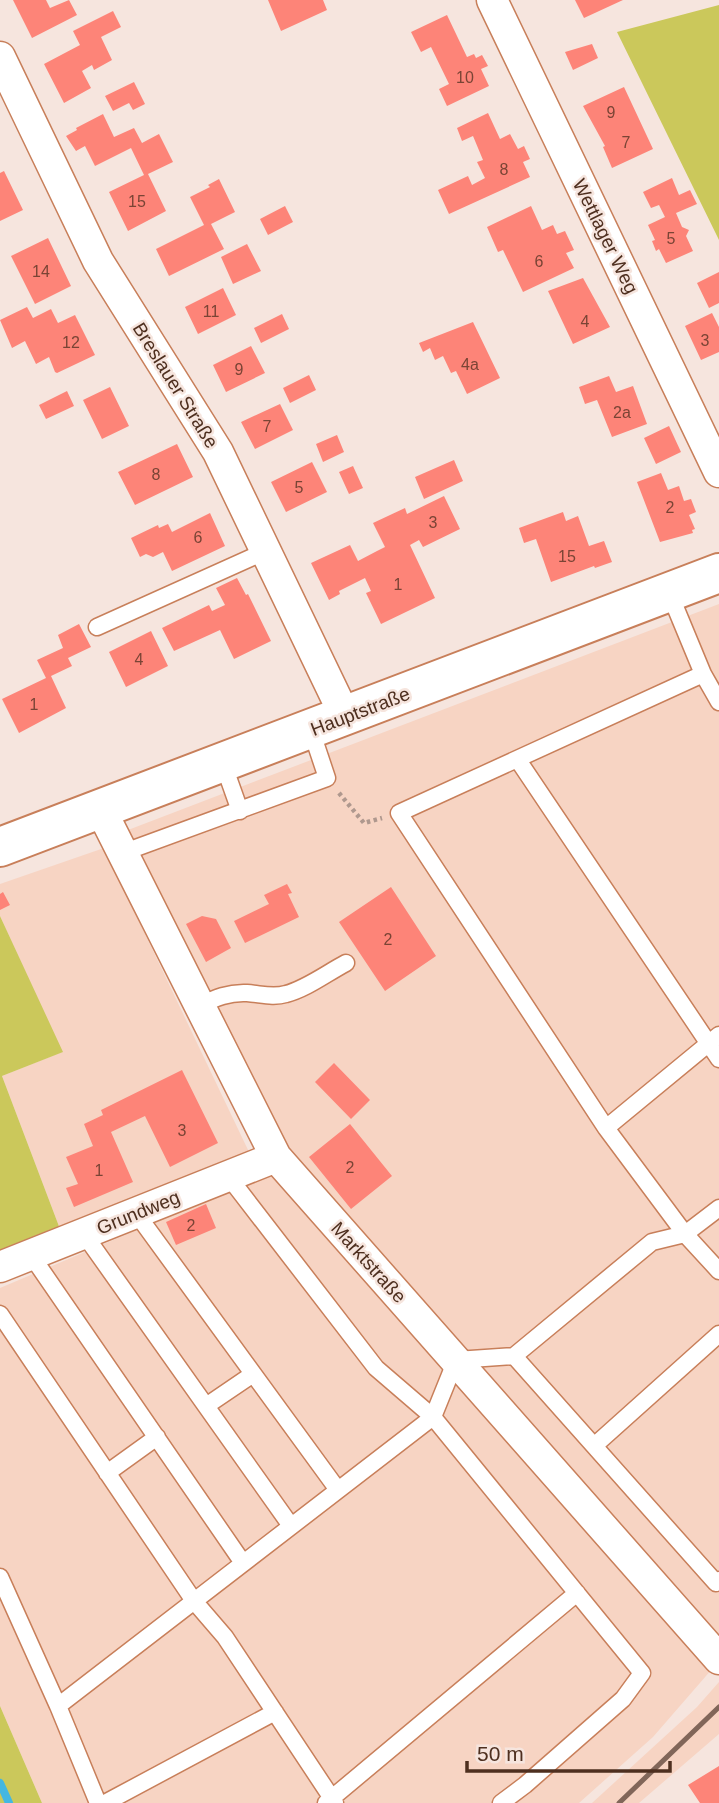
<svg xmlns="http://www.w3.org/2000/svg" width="719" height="1803" viewBox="0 0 719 1803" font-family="Helvetica,sans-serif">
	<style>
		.built { fill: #f7d4c3 }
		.green { fill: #cbc85b }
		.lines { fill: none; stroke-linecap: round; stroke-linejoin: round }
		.stream { stroke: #44b7e2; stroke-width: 8 }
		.building { fill: #fd8478 }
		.lane-casing { stroke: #c87f5a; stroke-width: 19 }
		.street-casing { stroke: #c87f5a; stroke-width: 33 }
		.primary-casing { stroke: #c87f5a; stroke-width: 42 }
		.path { stroke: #af988e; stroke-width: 4.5; stroke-dasharray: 3.5 3.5; stroke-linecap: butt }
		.lane { stroke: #fff; stroke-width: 16 }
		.street { stroke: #fff; stroke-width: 30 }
		.primary { stroke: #fff; stroke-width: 38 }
		.rail { stroke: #816659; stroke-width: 5 }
		.labels { text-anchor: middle; stroke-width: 5; stroke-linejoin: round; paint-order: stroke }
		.number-label { font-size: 16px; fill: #7a4435 }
		.street-label { font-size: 19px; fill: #4e2f1f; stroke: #f6e5de }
	</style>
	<rect width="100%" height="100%" fill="#f6e5de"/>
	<path class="built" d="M719 604V1661L653 1737 579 1803H42L0 1706V1288L288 1166 128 830Z
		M104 848 249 1152 60 1229 2 1076 62 1052 0 916V884Z
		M719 1682V1734L639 1803H592L697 1707Z"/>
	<path class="green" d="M719 5V240L617 32Z
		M0 916 63 1052 2 1076 60 1229 0 1255Z
		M0 1706 42 1803H0Z"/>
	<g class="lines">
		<path class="stream" d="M0 1783 9 1803"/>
	</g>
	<path class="building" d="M13 0H46L50 8 69 0 77 15 32 38Z
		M268 0H323L327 10 281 31Z
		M575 0H623L584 18Z
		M113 11 121 27 101 37 112 60 94 70 92 65 82 71 91 88 64 103 44 64 80 45 73 31Z
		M447 15 467 57 474 54 476 58 482 55 488 66 481 69 489 86 447 106 439 89 449 84 431 47 421 52 411 32Z
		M592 44 598 58 573 70 565 52Z
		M134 82 145 104 133 110 129 103 113 111 105 96Z
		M624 87 653 149 612 168 603 147 605 146 583 106Z
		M488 113 500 139 510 134 518 149 524 146 530 159 523 162 530 177 449 214 438 190 468 176 472 185 485 178 477 162 483 160 473 136 462 141 457 128Z
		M103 114 114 137 134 128 142 143 159 134 173 162 148 174 166 211 128 231 109 192 144 175 131 148 95 166 85 146 76 151 66 136 77 130 76 128Z
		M4 171 23 210 0 221V173Z
		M672 178 679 195 690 190 697 204 676 213 682 227 689 230 686 236 693 251 666 263 659 249 656 251 652 241 655 240 648 225 665 217 659 205 651 208 643 192Z
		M219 179 235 212 211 224 224 249 169 276 156 249 204 225 190 197 210 187 208 185Z
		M285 206 293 222 268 235 260 219Z
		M531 206 542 230 553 225 557 234 565 231 574 250 566 253 574 268 523 292 503 250 498 252 487 227Z
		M48 238 71 286 35 304 11 256Z
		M247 244 261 271 233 284 221 257Z
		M719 272V303L709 308 697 283Z
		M583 278 610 327 573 344 548 291Z
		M223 288 236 315 198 334 185 307Z
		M27 307 33 318 51 309 58 323 75 315 95 355 57 373 55 372 49 357 36 364 25 341 12 348 0 320Z
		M712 313 719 327V352L701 360 685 326Z
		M282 314 289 329 261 343 254 328Z
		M473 322 500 378 467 394 456 371 451 373 443 356 435 360 430 348 423 352 419 343Z
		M251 346 265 373 226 392 213 365Z
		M309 375 316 390 290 403 283 388Z
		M609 376 616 392 633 386 647 424 612 437 597 400 585 404 579 387Z
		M110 387 129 426 102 439 83 400Z
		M67 391 74 406 46 419 39 405Z
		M280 404 293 430 255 449 241 422Z
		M669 426 681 452 656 464 644 438Z
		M337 435 344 452 323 462 316 444Z
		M177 444 193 477 135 505 118 472Z
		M454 460 463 481 424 499 415 477Z
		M312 462 327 492 286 512 271 482Z
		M353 466 363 488 349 494 339 472Z
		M661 473 668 490 679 486 684 501 691 499 696 512 689 515 695 529 692 530 693 533 660 542 637 482Z
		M444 496 460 529 423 547 419 540 410 545 435 598 381 624 366 593 371 591 365 578 339 591 340 594 329 600 311 563 350 545 358 561 377 551 385 547 373 523 405 508 407 514Z
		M563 512 566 521 578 516 589 546 604 541 612 562 595 568 594 566 551 582 536 539 524 543 519 528Z
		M210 513 225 546 172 571 163 552 153 557 146 554 140 557 131 538 158 525 159 528 168 524 172 532Z
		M237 578 246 595 248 594 271 641 234 659 220 630 174 651 162 628 209 605 212 611 225 605 216 588Z
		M79 624 91 647 68 658 72 666 51 676 66 708 19 733 2 699 46 678 37 660 63 648 58 635Z
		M151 631 168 666 126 687 109 652Z
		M287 884 292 893 288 894 299 917 245 943 234 921 269 904 264 895Z
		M391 887 436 956 385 991 339 922Z
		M3 892 10 905 0 910V894Z
		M202 916 216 919 231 948 206 962 186 924Z
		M334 1063 370 1100 351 1119 315 1082Z
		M182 1070 218 1143 170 1167 145 1116 111 1132 133 1182 74 1207 66 1188 78 1184 66 1157 93 1146 84 1124 103 1115 101 1110Z
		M350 1124 392 1176 351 1209 309 1157Z
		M206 1204 216 1228 176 1245 166 1222Z
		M719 1766V1803H700L688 1785Z"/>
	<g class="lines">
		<g class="lane-casing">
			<path id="lane" d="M669 592 703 674 719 702
				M97 627 266 551
				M703 674 399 813 606 1128 685 1234 719 1271
				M518 760 719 1059
				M223 763 240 811
				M122 853 327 778 311 730
				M199 1006C215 998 229 992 247 993 261 994 273 998 286 994 306 989 327 973 346 963
				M606 1128 719 1035
				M228 1176 376 1368 433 1417 642 1673 623 1699 525 1785 501 1803
				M136 1213 338 1490
				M84 1234 291 1526
				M31 1255 243 1563
				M0 1314 194 1601 225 1637 335 1803
				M514 1356 652 1242 685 1234 719 1208
				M206 1406 253 1374
				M594 1446 719 1334
				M107 1473 157 1437
				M0 1577 58 1706 98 1803
				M58 1706 433 1417 456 1360 514 1356 716 1583 719 1580
				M105 1803 275 1712
				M326 1803 577 1593"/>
		</g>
		<g class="street-casing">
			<path id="street" d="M492 0 719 472
				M0 57 98 261 218 452 345 716
				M101 810 276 1157 719 1659
				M0 1267 276 1157"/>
		</g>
		<g class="primary-casing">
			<path id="primary" d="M0 847 719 573"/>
		</g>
		<path class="path" d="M339 793 364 823 382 818"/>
		<use href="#lane" class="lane"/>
		<use href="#street" class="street"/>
		<use href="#primary" class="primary"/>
		<path class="rail" d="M619 1803 719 1707"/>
	</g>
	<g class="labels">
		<g class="number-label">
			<text x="465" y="83">10</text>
			<text x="611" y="118">9</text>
			<text x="626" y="148">7</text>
			<text x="504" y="175">8</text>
			<text x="137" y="207">15</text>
			<text x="671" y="244">5</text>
			<text x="539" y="267">6</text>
			<text x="41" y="277">14</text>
			<text x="211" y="317">11</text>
			<text x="585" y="327">4</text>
			<text x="705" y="346">3</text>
			<text x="71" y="348">12</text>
			<text x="470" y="370">4a</text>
			<text x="239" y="375">9</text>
			<text x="622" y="418">2a</text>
			<text x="267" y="432">7</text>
			<text x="156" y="480">8</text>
			<text x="299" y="493">5</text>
			<text x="670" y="513">2</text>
			<text x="433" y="528">3</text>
			<text x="198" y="543">6</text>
			<text x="567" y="562">15</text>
			<text x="398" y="590">1</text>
			<text x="139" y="665">4</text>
			<text x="34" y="710">1</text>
			<text x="388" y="945">2</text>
			<text x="182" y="1136">3</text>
			<text x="350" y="1173">2</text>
			<text x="99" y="1176">1</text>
			<text x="191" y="1231">2</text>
		</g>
		<g class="street-label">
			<text transform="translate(606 236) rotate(64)" y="7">Wettlager Weg</text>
			<text transform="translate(176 385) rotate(58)" y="7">Breslauer Straße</text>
			<text transform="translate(360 711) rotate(-21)" y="7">Hauptstraße</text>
			<text transform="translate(138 1212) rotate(-22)" y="7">Grundweg</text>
			<text transform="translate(369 1262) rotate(48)" y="7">Marktstraße</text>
		</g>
	</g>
	<path d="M467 1761v10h203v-10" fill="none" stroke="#4e2f1f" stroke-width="3.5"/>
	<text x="477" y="1761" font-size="21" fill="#4e2f1f" stroke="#f6e5de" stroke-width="5" paint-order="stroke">50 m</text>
</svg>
